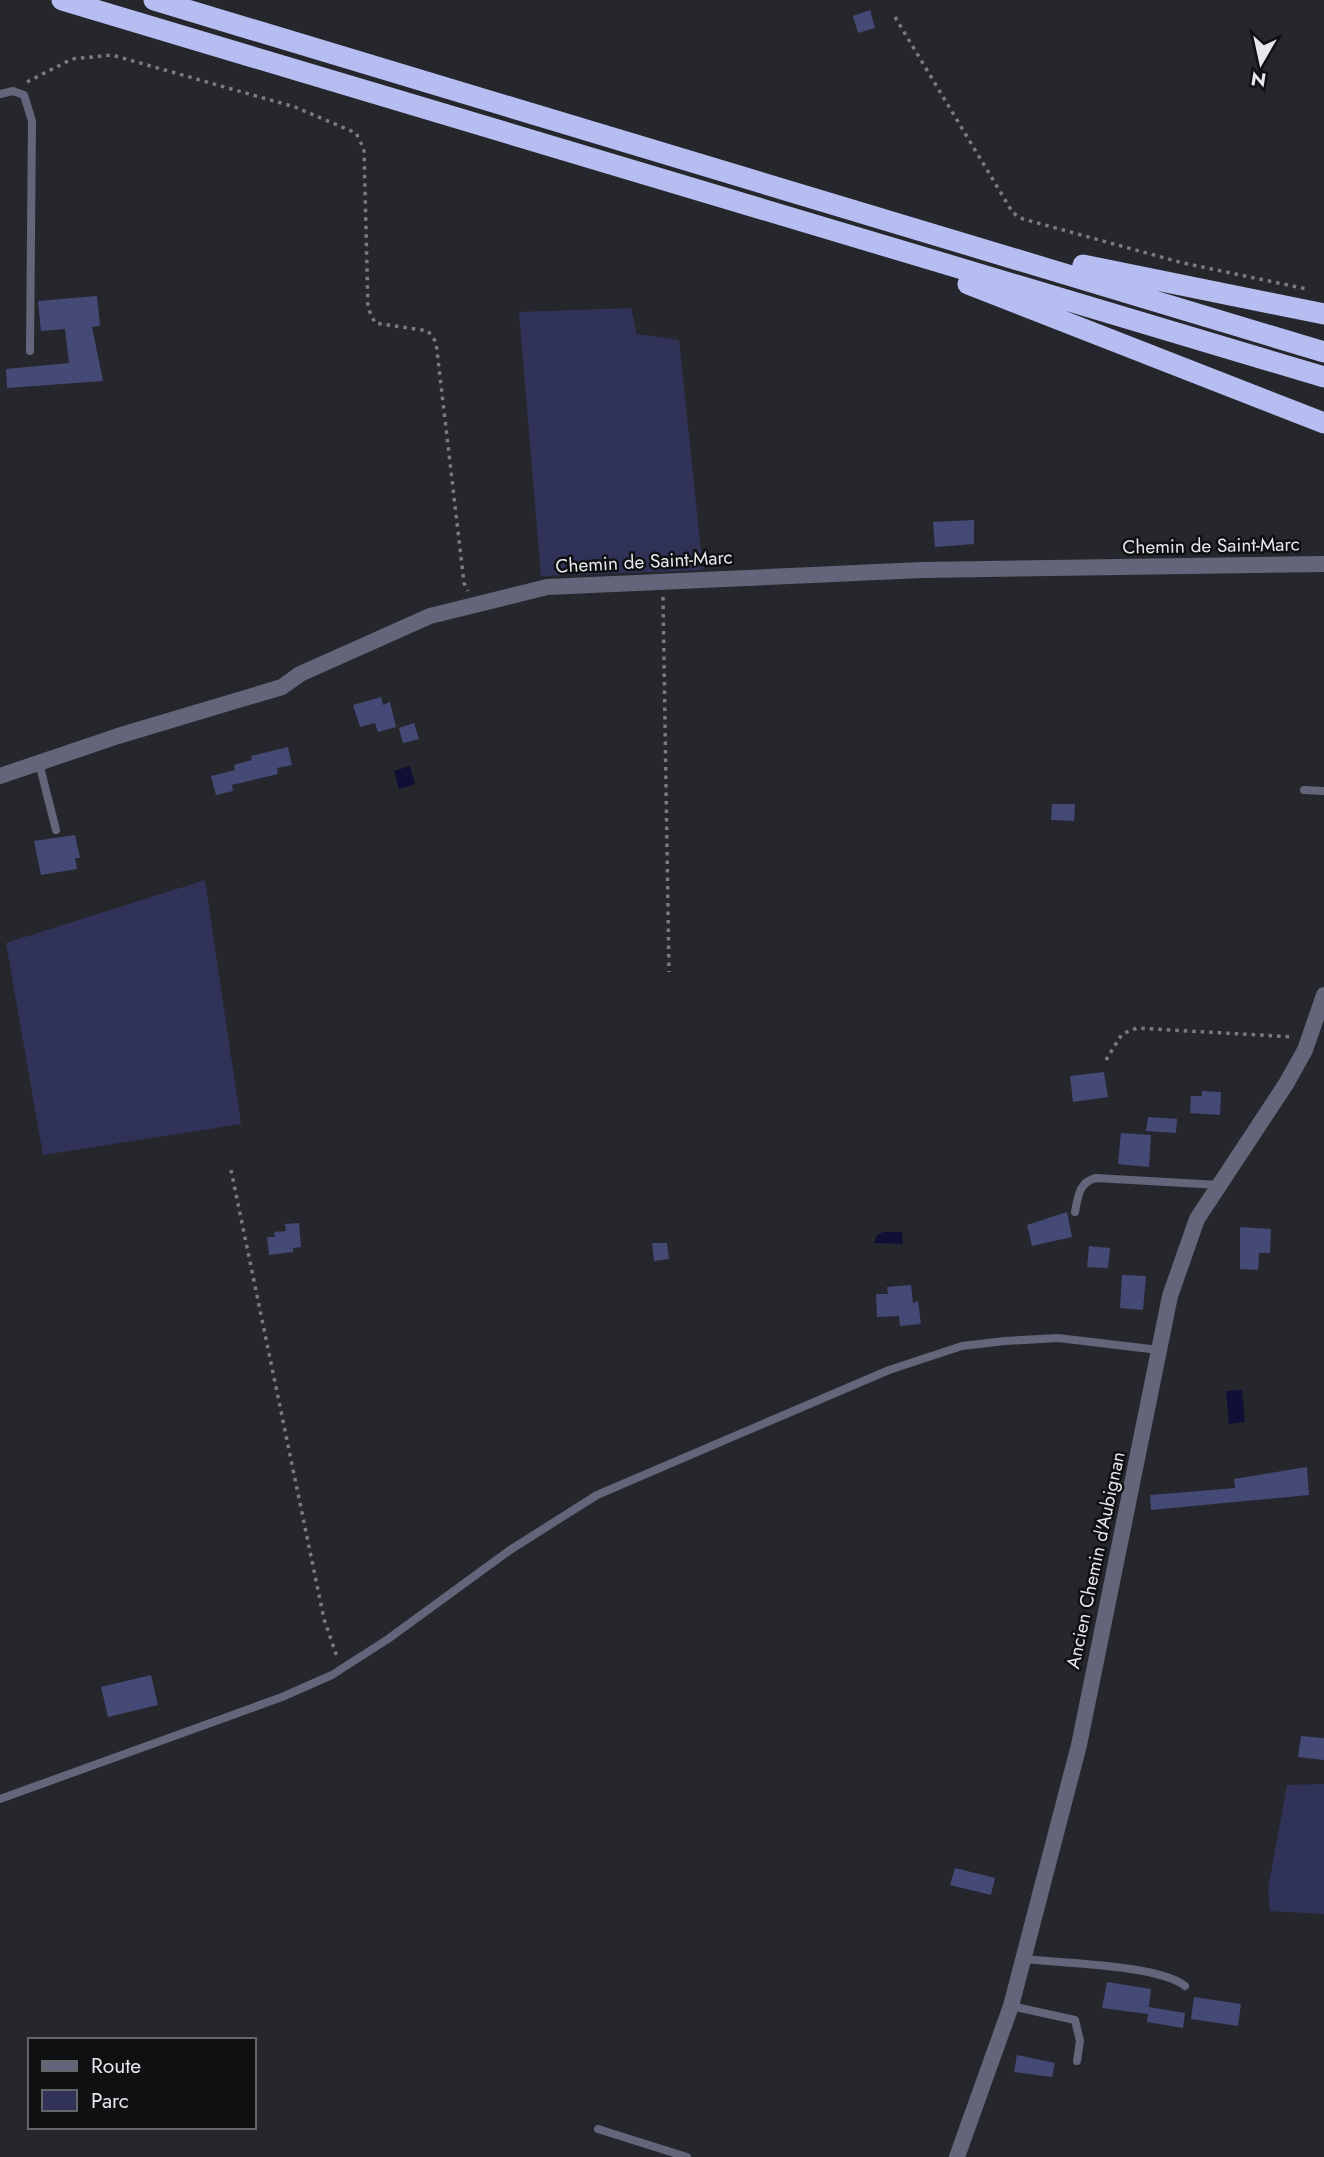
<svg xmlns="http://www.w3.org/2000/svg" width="1324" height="2157" viewBox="0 0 1324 2157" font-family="Jost,sans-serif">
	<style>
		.green { fill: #303357 }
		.water { fill: #100f36 }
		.building { fill: #454975 }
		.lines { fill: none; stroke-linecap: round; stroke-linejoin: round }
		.path { stroke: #7a7b80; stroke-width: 3.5; stroke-dasharray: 3.5 5; stroke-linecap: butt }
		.lane { stroke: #63667b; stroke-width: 8 }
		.street { stroke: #63667b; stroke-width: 16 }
		.highway { stroke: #b6bdf1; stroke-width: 21 }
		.labels { text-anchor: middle; stroke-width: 5; stroke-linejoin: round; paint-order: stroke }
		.street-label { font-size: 19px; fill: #e6e7eb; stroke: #0f1012 }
	</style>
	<rect width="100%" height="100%" fill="#26272d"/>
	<path class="green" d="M631 308 637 334 679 340 703 570 541 576 519 312Z
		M205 880 241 1124 43 1155 6 943Z
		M1324 1784V1914L1270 1911 1268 1889 1287 1785Z"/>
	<path class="water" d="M410 766 415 784 399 789 394 771Z
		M883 1232H902L903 1244 874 1243 877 1235Z
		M1242 1390 1245 1422 1229 1424 1226 1391Z"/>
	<path class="building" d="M870 10 875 28 858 33 853 16Z
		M97 296 100 326 92 327 103 381 7 388 6 369 69 363 65 329 41 331 38 301Z
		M974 520V544L935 547 933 522Z
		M381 697 383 705 390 702 396 727 378 732 375 723 360 727 353 705Z
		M414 723 419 739 403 743 399 728Z
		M288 747 292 765 277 768 278 774 232 785 233 791 216 795 211 776 235 770 234 765 252 760 251 756Z
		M1052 804H1075L1074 821 1051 820Z
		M75 835 80 858H75L77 869 41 875 34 841Z
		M1104 1072 1108 1097 1073 1102 1070 1076Z
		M1202 1091 1221 1092 1220 1115 1190 1113 1191 1096H1202Z
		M1148 1117 1177 1119 1176 1133 1146 1131Z
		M1121 1133 1151 1135 1149 1167 1118 1164Z
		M1067 1212 1072 1237 1032 1246 1027 1225Z
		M299 1223 301 1247 293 1248V1252L269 1255 267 1237H275L274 1232 286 1231 285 1224Z
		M1240 1227 1271 1229 1270 1253H1259L1258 1270 1240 1269Z
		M652 1243H667L669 1259 654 1261Z
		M1089 1246 1110 1248 1108 1268 1087 1267Z
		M1122 1275 1146 1276 1143 1310 1120 1308Z
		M911 1285 913 1303 918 1301 921 1324 900 1326 899 1316 877 1317 876 1294H888L887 1287Z
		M1307 1467 1309 1495 1151 1510 1150 1495 1235 1488 1234 1479Z
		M151 1675 158 1705 108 1717 101 1687Z
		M1301 1736 1324 1738V1760L1298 1757Z
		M955 1868 995 1878 991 1895 950 1885Z
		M1107 1982 1151 1989 1148 2014 1102 2008Z
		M1194 1997 1241 2004 1238 2026 1191 2019Z
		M1149 2007 1185 2013 1183 2028 1147 2022Z
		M1017 2055 1055 2063 1052 2077 1014 2072Z"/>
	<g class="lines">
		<path class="path" d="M895 17 1013 213 1023 219 1183 263 1307 289
			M27 82 72 59 112 55 295 107 356 133 364 149 368 308 375 323 428 331 436 342 464 583 468 591
			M663 597 669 972
			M1106 1060 1122 1034 1137 1028 1293 1037
			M231 1170 324 1619 337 1657"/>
		<path class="lane" d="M0 94 13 91 24 95 32 121 30 351
			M39 763 56 830
			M1304 790 1324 791
			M1075 1212C1078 1196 1079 1182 1096 1178L1219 1185
			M0 1799 282 1697 332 1675 388 1639 510 1550 597 1495 889 1370 962 1346 1005 1341 1058 1338 1159 1350
			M1024 1959C1061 1963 1160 1965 1185 1986
			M1011 2006 1075 2020 1080 2041 1077 2061
			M598 2129 687 2157"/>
		<path class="street" d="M0 776 118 736 282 687 300 674 430 616 547 587 922 570 1324 564
			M957 2157 1011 2006 1079 1745 1170 1296 1197 1219 1286 1084 1305 1050 1324 995"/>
		<path class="highway" d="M62 0 1324 377
			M154 0 1324 352
			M1083 265 1324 314
			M968 284 1324 423"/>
	</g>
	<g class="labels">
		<g class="street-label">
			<text transform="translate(1211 545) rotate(-1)" y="7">Chemin de Saint-Marc</text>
			<text transform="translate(644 561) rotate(-3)" y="7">Chemin de Saint-Marc</text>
			<text transform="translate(1095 1560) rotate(-78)" y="7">Ancien Chemin d'Aubignan</text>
		</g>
	</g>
	<rect x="28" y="2038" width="228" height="91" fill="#0f1012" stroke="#656669" stroke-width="2"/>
	<rect x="42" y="2061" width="35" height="10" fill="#63667b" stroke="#656669" stroke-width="2"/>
	<text x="91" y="2073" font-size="21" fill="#e6e7eb">Route</text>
	<rect x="42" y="2090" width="35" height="21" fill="#303357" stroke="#656669" stroke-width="2"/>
	<text x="91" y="2108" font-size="21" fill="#e6e7eb">Parc</text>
	<g transform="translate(1261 63) rotate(189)" stroke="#0f1012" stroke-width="5" paint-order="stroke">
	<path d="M0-5L12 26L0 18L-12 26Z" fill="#e6e7eb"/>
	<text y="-10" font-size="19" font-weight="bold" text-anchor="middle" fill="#e6e7eb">N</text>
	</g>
</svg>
